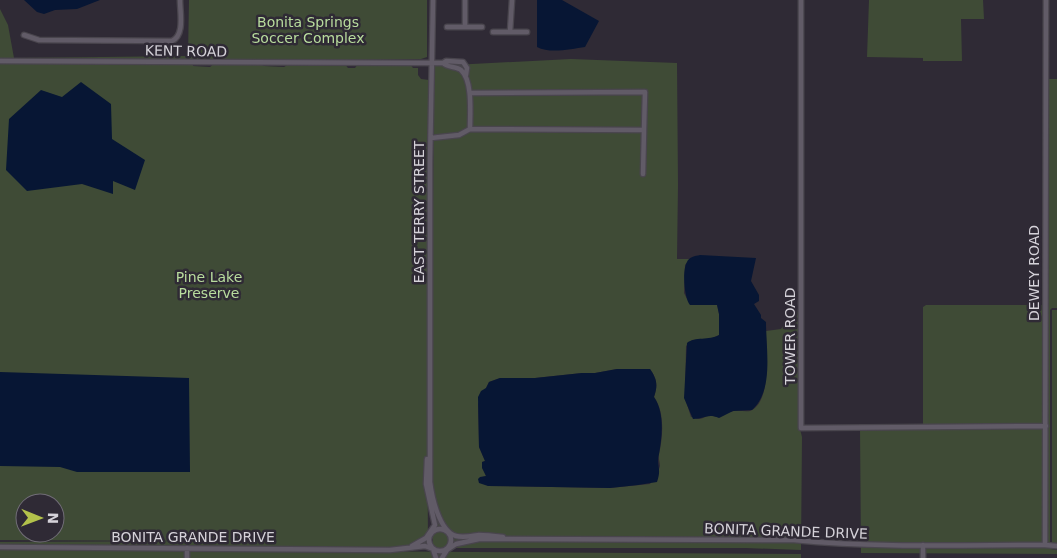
<svg xmlns="http://www.w3.org/2000/svg" width="1057" height="558" viewBox="0 0 1057 558" font-family="'DejaVu Sans',sans-serif">
	<style>
		.green { fill: #3f4b36; fill-rule: evenodd }
		.water { fill: #071634 }
		.lines { fill: none; stroke-linecap: round; stroke-linejoin: round }
		.minor-casing { stroke: #49454d; stroke-width: 7 }
		.minor { stroke: #615b67; stroke-width: 4.5 }
		.labels { text-anchor: middle; stroke-width: 5; stroke-linejoin: round; paint-order: stroke }
		.park-label { font-size: 14px; fill: #b8dc9d; stroke: #2f2a35 }
		.street-label { font-size: 14px; fill: #d5d2d9; stroke: #2f2a35 }
	</style>
	<rect width="100%" height="100%" fill="#2f2a35"/>
	<path class="green" d="M189 0H427V57L421 59 193 62V66L210 67 216 62H257L264 66 284 67 289 64 344 63 348 68H355L358 64H410L413 68H418V75L421 79 429 80 427 361 428 548 0 544V542L205 541 0 540V9L8 25 14 58 188 56ZM25 503H55V533H25Z
		M869 0H983L984 19H961L962 61H923V58L867 57Z
		M571 59 677 63 678 185 677 259H690L685 265 684 293 687 299 693 305 717 304 719 314V335L710 339 692 340 686 346 685 398 691 417C694 417 696 419 699 419 706 418 709 413 716 417 722 415 729 412 734 411 739 410 745 412 750 411 772 403 766 350 766 331L781 329 789 316 793 311 800 312V429L802 437 801 550 746 548H433L432 360 434 66ZM617 369H650C657 379 658 385 654 397 665 412 663 437 659 454 658 458 660 462 660 466 659 471 653 479 650 484L610 488 488 486 483 477 486 476 482 465V462L485 461 479 447 478 404 489 382 500 378H535L582 373H595Z
		M1045 79H1057V308H1052L1050 310V549L1057 550V554L861 553 860 428 923 429V307L926 305H1046L1043 300Z
		M1052 310H1057V548H1052Z
		M0 549 801 554V558H0Z"/>
	<path class="water" d="M24 0H100L77 9 55 10 44 14 37 12Z
		M537 0H562L599 21 585 47C571 49 550 54 537 47Z
		M81 82 111 104 112 139 145 160 135 190 113 181V194L82 184 27 191 6 170 9 119 41 90 62 97Z
		M700 255 756 258 751 281 759 295V301L754 304 761 315V318L766 322C766 349 774 391 752 410L733 411 719 418C707 413 705 419 693 419L684 398 687 343C695 336 709 341 719 335V314L717 305H690C684 298 682 270 687 262 689 257 695 256 700 255Z
		M617 369H650C657 379 658 385 654 397 665 413 662 437 659 454 656 466 662 468 657 482L638 485 610 488 488 486 479 483 478 479 480 477 486 476 482 468V462L485 461 479 447 478 397 481 391 486 388 489 382 500 378H535L582 373H595Z
		M0 372 189 378 190 472H77L60 467 0 466Z"/>
	<g class="lines">
		<g class="minor-casing">
			<path id="minor" d="M433 0 430 163V482C432 497 439 531 456 536 463 538 472 536 479 535 487 535 495 536 503 537
				M801 0V428L1046 426
				M447 27H482
				M465 27V0
				M493 32H527
				M510 32 512 0
				M24 35 39 40 172 41C185 35 180 13 180 0
				M0 61 443 63C448 68 456 66 461 70 473 81 470 113 470 129L459 135 431 138
				M443 63 446 61 463 62 467 68 466 75
				M470 93 645 92 644 130 470 129
				M643 174 644 130
				M429 540a11 11 0 1 1 22 0a11 11 0 1 1-22 0Z
				M1045 545 1046 0
				M412 546 426 538 435 525 426 484 427 459
				M0 547 390 550 425 546 433 549 436 558
				M187 558V548
				M442 558 447 550 456 544 479 539 794 540C878 548 962 545 1045 545L1057 546
				M923 558V545"/>
		</g>
		<use href="#minor" class="minor"/>
	</g>
	<g class="labels">
		<g class="park-label">
			<text x="308" y="27">Bonita Springs<tspan x="308" dy="16">Soccer Complex</tspan></text>
			<text x="209" y="282">Pine Lake<tspan x="209" dy="16">Preserve</tspan></text>
		</g>
		<g class="street-label">
			<text transform="translate(186 51) rotate(1)" y="5">KENT ROAD</text>
			<text transform="translate(419 212) rotate(-90)" y="5">EAST TERRY STREET</text>
			<text transform="translate(1034 273) rotate(-90)" y="5">DEWEY ROAD</text>
			<text transform="translate(790 336) rotate(-90)" y="5">TOWER ROAD</text>
			<text transform="translate(786 531) rotate(2)" y="5">BONITA GRANDE DRIVE</text>
			<text x="193" y="542">BONITA GRANDE DRIVE</text>
		</g>
	</g>
	<g transform="translate(40 518) rotate(91)"><circle r="24" fill="#2f2a35" stroke="#716d77"/>
	<path d="M0-4L9 19L0 12L-9 19Z" fill="#b3c24b"/>
	<text y="-8" font-size="14" font-weight="bold" text-anchor="middle" fill="#d5d2d9">N</text>
	</g>
</svg>
